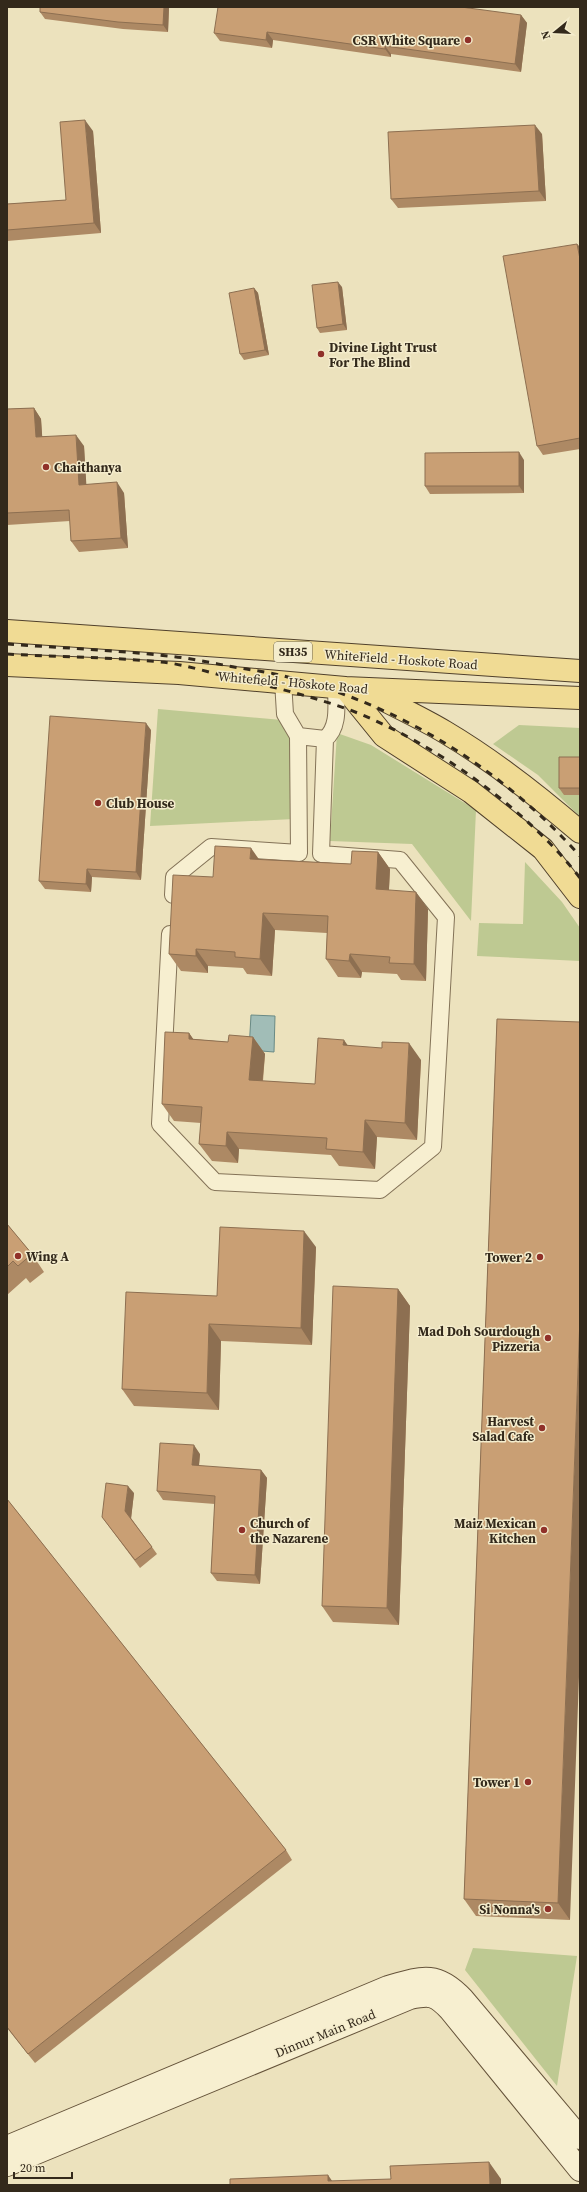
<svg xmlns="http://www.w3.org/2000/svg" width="587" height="2192" viewBox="0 0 587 2192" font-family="'Source Serif 4',serif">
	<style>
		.green { fill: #bec992 }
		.water { fill: #a1bdb7; stroke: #698a85 }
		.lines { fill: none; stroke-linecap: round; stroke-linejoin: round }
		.street-casing { stroke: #837257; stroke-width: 18 }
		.secondary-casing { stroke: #65533a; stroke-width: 24 }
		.primary-casing { stroke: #50402b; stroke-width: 24 }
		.street { stroke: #f7efd0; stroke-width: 16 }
		.secondary { stroke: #f7efd0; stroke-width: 22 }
		.primary { stroke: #f0db94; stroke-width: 22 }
		.rail { stroke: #33291b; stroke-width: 3; stroke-dasharray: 7 7; stroke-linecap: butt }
		.wall { fill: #ad8964 }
		.shaded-wall { fill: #8d6f51 }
		.building { fill: #c99f74; stroke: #8d6f51 }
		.poi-dot { fill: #903129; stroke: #f4eccc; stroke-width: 1.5 }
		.labels { text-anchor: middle; stroke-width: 3; stroke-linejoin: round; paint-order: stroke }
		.shield { fill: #f4eccc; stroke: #6d6450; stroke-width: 1 }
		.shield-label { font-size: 12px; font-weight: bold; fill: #33291b }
		.poi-label { font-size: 13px; font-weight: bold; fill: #33291b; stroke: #f4eccc; text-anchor: end }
		.street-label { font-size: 13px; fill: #33291b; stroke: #f4eccc }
	</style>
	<rect width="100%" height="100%" fill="#ece2bd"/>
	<path class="green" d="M158 709 282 720 296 748 294 819 150 826Z
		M519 725 580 728V817L538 775 493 744Z
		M337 733 371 745 476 810 471 921 412 844 330 841Z
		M525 862 562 902 580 928V961L477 956 479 923 523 924Z
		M473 1948 577 1956 557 2086 465 1970Z"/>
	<path class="water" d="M251 1015 275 1016 274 1052 249 1050Z"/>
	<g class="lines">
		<g class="street-casing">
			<path id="street" d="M298 736 325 739C340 727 336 704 336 687
				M173 895 174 877 211 847 299 853 298 736 285 714 283 681
				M170 934 160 1124 215 1182 380 1190 433 1147 446 917 400 860 321 854 325 739"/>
		</g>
		<g class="secondary-casing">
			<path id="secondary" d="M7 2147 388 1987C422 1977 437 1971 463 1999L580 2138
				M7 2165 410 1998C430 1994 435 1994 450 2010L580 2170"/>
		</g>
		<g class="primary-casing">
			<path id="primary" d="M7 631 580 671
				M7 665 179 673 345 688 580 698
				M345 688 384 736 471 792 543 849 580 897
				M367 691C393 705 420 717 445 732 494 761 537 795 580 832"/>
		</g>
		<use href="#street" class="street"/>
		<use href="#secondary" class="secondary"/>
		<use href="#primary" class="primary"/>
		<path class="rail" d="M7 644C61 648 115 650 168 656 190 658 212 663 234 667 251 670 268 672 284 676 400 705 500 767 580 856
			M7 654C58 657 110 657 161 662 183 664 207 672 229 677 270 686 311 696 350 710 433 742 526 808 580 878"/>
	</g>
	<path class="wall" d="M169 7 168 32 123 29 45 19 40 12Z
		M521 15 527 23 521 72 391 54V57L273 40 272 48 220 41 214 33Z
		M93 131 101 233 7 241V204L66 200Z
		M542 134 546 201 398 208 391 199Z
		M577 244 580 247V449L543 455 537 446Z
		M342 287 347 330 320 333 317 328Z
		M254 288 258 293 269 355 244 360 240 354Z
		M34 408 41 419 42 436 84 446 86 484 124 493 128 548 79 552 71 541 70 521 7 525V409Z
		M524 460V493L430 494 425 486Z
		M151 730 141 880 92 877 91 892 45 889 39 881Z
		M580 757V795H564L559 788Z
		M378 852 390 869 389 890 428 909 426 981 401 980 397 974 362 972 361 978 338 977 326 959 327 933 275 930 272 976 247 974 243 968 208 966V973L181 971 169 954 213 877 259 859 351 864Z
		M497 1019 570 1920 476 1916 464 1899Z
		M189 1033 193 1039 228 1042 253 1037 265 1054 263 1081 315 1084 347 1045 421 1060 417 1140 377 1137 375 1169 339 1166 331 1155 239 1149 238 1163 212 1161 199 1144 201 1123 174 1121 162 1104Z
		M7 1224 32 1254 44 1272 30 1283 26 1278 7 1295Z
		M316 1247 312 1345 221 1341 219 1410 134 1406 122 1389 217 1296Z
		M398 1289 410 1306 399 1625 333 1622 322 1606Z
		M200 1454 199 1466 261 1470 267 1478 260 1584 217 1581 211 1573 215 1504 163 1500 157 1491Z
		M134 1493 131 1518 157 1554 140 1568 102 1517Z
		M7 1499 286 1850 292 1860 35 2063 7 2028Z"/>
	<path class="shaded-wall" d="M164 7H169L168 32 163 25Z
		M521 15 527 23 521 72 515 64Z
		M267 32 273 40 272 48 266 40Z
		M385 46 391 54V57L385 49Z
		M85 120 93 131 101 233 94 223Z
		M535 125 542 134 546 201 539 191Z
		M577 244 580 247V259Z
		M338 282 342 287 347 330 343 324Z
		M254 288 258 293 269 355 265 350Z
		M34 408 41 419 43 448 36 437Z
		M76 435 84 446 87 495 79 485Z
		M519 452 524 460V493L519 486Z
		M117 482 124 493 128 548 121 538Z
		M146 723 151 730 141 880 136 872Z
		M251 848 263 865 250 859Z
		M378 852 390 869 388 906 376 889Z
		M87 869 92 877 91 892 86 884Z
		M416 892 428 909 426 981 414 964Z
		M263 913 275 930 272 976 260 959Z
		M196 949 208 966V973L196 956Z
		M350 954 362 972 361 978 349 961Z
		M189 1033 201 1050 189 1039Z
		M253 1037 265 1054 261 1097 249 1080Z
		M344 1040 356 1057 343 1045Z
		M409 1043 421 1060 417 1140 405 1123Z
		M365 1120 377 1137 375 1169 363 1152Z
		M227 1132 239 1149 238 1163 226 1146Z
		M304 1231 316 1247 312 1345 301 1328Z
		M398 1289 410 1306 399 1625 387 1608Z
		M580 1317V1650L570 1920 558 1903Z
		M209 1324 221 1341 219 1410 207 1393Z
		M194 1445 200 1454 198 1474 192 1465Z
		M261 1470 267 1478 260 1584 255 1575Z
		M128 1486 134 1493 131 1519 125 1511Z
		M489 2162 501 2179V2185H490Z
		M328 2175 335 2185 328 2181Z"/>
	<path class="building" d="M40 7H164L163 25 118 22 40 12Z
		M218 7H461L521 15 515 64 385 46V49L267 32 266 40 214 33Z
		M85 120 94 223 7 230V204L66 200 60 122Z
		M535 125 539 191 391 199 388 132Z
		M577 244 580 259V438L537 446 503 256Z
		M338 282 343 324 317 328 312 285Z
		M254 288 265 350 240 354 229 293Z
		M34 408 36 437 76 435 79 485 117 482 121 538 71 541 69 510 7 513V409Z
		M519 452V486H425V453Z
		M50 716 146 723 136 872 87 869 86 884 39 881Z
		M559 757H580V788H559Z
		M215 846 251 848 250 859 351 864 352 851 378 852 376 889 416 892 414 964 389 963 390 957 350 954 349 961 326 959 328 916 263 913 260 959 235 957V952L196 949V956L169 954 173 875 213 877Z
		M497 1019 580 1022V1317L558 1903 464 1899Z
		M165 1032 189 1033V1039L228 1042 229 1035 253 1037 249 1080 315 1084 318 1038 344 1040 343 1045 382 1048V1042L409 1043 405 1123 365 1120 363 1152 326 1149 327 1138 227 1132 226 1146 199 1144 202 1107 162 1104Z
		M7 1224 32 1254 18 1266 13 1261 7 1267Z
		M220 1227 304 1231 301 1328 209 1324 207 1393 122 1389 126 1292 217 1296Z
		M333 1286 398 1289 387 1608 322 1606Z
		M160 1443 194 1445 192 1465 261 1470 255 1575 211 1573 215 1496 157 1491Z
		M106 1483 128 1486 125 1511 152 1547 135 1560 102 1517Z
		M7 1499 286 1850 28 2054 7 2027Z
		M489 2162 490 2185H230V2179L328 2175V2181L391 2179 390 2166Z"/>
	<g class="poi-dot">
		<circle cx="468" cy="40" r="4"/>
		<circle cx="321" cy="354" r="4"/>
		<circle cx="46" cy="467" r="4"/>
		<circle cx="98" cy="803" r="4"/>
		<circle cx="18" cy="1256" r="4"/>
		<circle cx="540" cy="1257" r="4"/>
		<circle cx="548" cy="1338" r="4"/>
		<circle cx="542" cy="1428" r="4"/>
		<circle cx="242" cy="1530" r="4"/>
		<circle cx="544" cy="1530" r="4"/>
		<circle cx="528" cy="1782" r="4"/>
		<circle cx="548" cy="1909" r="4"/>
	</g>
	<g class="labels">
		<rect class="shield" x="274" y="642" width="38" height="20" rx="3"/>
		<g class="shield-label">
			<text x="293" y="656">SH35</text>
		</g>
		<g class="poi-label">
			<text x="460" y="45">CSR White Square</text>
			<text x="329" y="352" text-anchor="start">Divine Light Trust<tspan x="329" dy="15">For The Blind</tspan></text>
			<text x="54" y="472" text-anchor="start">Chaithanya</text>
			<text x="106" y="808" text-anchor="start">Club House</text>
			<text x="26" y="1261" text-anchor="start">Wing A</text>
			<text x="532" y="1262">Tower 2</text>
			<text x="540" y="1336">Mad Doh Sourdough<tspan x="540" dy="15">Pizzeria</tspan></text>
			<text x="534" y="1426">Harvest<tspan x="534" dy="15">Salad Cafe</tspan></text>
			<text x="250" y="1528" text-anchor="start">Church of<tspan x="250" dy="15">the Nazarene</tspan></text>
			<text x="536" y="1528">Maiz Mexican<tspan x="536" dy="15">Kitchen</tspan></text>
			<text x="520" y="1787">Tower 1</text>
			<text x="540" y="1914">Si Nonna's</text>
		</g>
		<g class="street-label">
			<text transform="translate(401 659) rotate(4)" y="5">WhiteField - Hoskote Road</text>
			<text transform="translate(293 682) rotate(5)" y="5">Whitefield - Hoskote Road</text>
			<text transform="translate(325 2033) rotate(-22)" y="5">Dinnur Main Road</text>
		</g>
	</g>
	<rect width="587" height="2192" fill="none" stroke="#33291b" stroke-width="16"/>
	<g transform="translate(555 32) rotate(252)" stroke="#f4eccc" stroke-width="3" paint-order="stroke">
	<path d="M0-3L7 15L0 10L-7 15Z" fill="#33291b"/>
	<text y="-6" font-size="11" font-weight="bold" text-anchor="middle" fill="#33291b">N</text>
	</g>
	<path d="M14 2172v6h58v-6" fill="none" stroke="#33291b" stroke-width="2"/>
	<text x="20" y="2172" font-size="12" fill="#33291b" stroke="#f4eccc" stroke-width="3" paint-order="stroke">20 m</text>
</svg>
